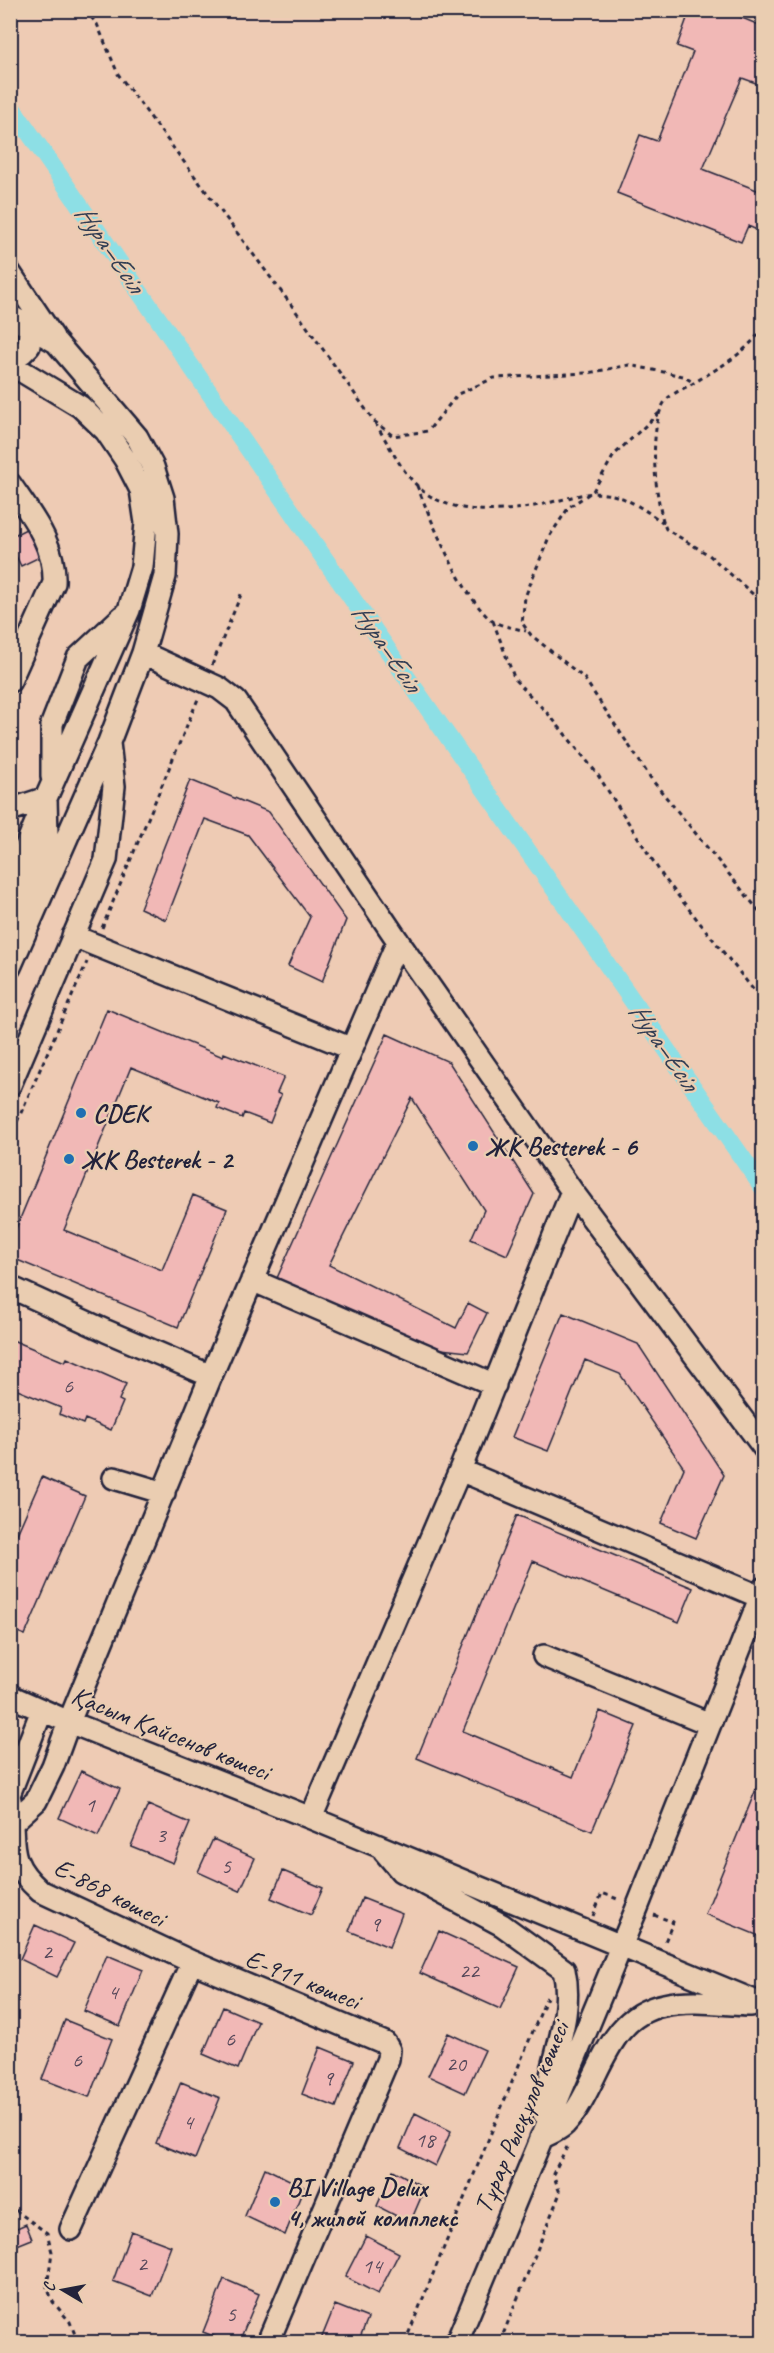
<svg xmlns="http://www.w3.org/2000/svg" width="774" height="2353" viewBox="0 0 774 2353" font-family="Caveat,sans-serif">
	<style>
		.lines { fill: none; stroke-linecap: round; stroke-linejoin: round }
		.canal { stroke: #8ddfe5; stroke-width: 18 }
		.building { fill: #f1b8b6; stroke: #22223b; stroke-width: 1.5 }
		.minor-casing { stroke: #22223b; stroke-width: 26 }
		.path { stroke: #22223b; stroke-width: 3; stroke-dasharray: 4.5 4.5; stroke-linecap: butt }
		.minor { stroke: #eacdb1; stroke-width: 21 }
		.poi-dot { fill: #1f6fb2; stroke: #eacdb1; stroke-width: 2 }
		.labels { text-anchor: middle; stroke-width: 4.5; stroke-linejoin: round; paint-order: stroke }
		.number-label { font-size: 22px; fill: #56485a }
		.poi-label { font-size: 26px; font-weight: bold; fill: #22223b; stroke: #eacdb1; text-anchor: start }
		.street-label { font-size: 26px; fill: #22223b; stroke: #eacdb1 }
		.water-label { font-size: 27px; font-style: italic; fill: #323e54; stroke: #eacdb1 }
	</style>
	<rect width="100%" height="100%" fill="#eecbb4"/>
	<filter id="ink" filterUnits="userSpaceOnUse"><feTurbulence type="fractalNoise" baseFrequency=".0167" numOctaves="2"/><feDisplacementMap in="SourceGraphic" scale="12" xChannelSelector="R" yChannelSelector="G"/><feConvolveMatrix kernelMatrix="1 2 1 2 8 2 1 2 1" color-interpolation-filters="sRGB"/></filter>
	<g filter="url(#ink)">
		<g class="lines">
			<path class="canal" d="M10 105 430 711 764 1189"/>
		</g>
		<path class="building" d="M690 10H723L764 27V86L742 78 703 169 762 192 757 205 764 208V215L757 230 748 226 741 242 617 193 640 135 657 141 693 52 677 46Z
			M32 526 46 554 21 566 10 544V537Z
			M190 780 269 812 346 920 322 982 288 966 310 917 248 835 205 819 166 920 140 908Z
			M107 1009 223 1057 224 1053 284 1077 277 1093 281 1095 270 1123 244 1113 242 1118 217 1108 219 1103 131 1067 64 1230 162 1270 193 1195 227 1209 178 1327 10 1257V1243Z
			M387 1034 449 1062 534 1194 507 1255 471 1239 484 1210 412 1098 329 1265 456 1328 468 1303 487 1313 468 1352 432 1348 277 1278Z
			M563 1313 638 1344 724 1475 696 1538 661 1523 684 1468 620 1374 585 1360 548 1451 512 1437Z
			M10 1339 65 1362 67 1358 126 1384 119 1400 123 1402 111 1430 85 1419 83 1424 59 1414 61 1408 10 1387Z
			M42 1477 85 1496 25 1635 10 1629V1550Z
			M517 1515 693 1588 679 1622 533 1561 463 1731 573 1777 600 1711 636 1726 592 1831 417 1758Z
			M81 1771 120 1789 98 1836 59 1818Z
			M761 1777 764 1778V1938L705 1914Z
			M148 1805 190 1823 173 1863 131 1846Z
			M213 1839 255 1858 240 1891 198 1872Z
			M283 1871 323 1888 311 1915 271 1898Z
			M362 1898 402 1914 389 1947 349 1931Z
			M35 1925 74 1943 57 1977 20 1959Z
			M439 1931 519 1967 500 2009 420 1973Z
			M107 1955 143 1970 120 2026 84 2011Z
			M223 2007 258 2022 238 2069 203 2054Z
			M65 2020 112 2039 89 2097 42 2079Z
			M448 2033 485 2050 465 2093 428 2076Z
			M320 2047 354 2061 336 2107 302 2094Z
			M181 2082 220 2098 195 2159 156 2143Z
			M415 2113 451 2131 435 2166 400 2148Z
			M265 2168 304 2187 285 2235 245 2216Z
			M393 2170 425 2188 410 2223 377 2206Z
			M26 2224 32 2239 10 2248V2231Z
			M131 2231 171 2246 152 2296 113 2281Z
			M366 2236 399 2253 378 2294 345 2277Z
			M224 2279 259 2294 239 2342H228L203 2332Z
			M335 2305 368 2318 358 2342H320Z"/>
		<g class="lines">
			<g class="minor-casing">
				<path id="minor" d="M10 273 53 337
					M10 316 56 342 137 437 153 467 163 498 167 534 165 576 143 653 109 742 10 967
					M10 354 22 353 29 346 30 326
					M10 364 81 407 106 431 125 459 141 490 146 523 142 567 129 610 46 798 10 885
					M10 484C31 515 56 545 54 583L10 681
					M143 653 219 688 236 701 398 941 572 1191 764 1448
					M52 777V724L78 658 123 616
					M10 810 46 798 47 836 44 847 10 925
					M73 936 350 1048
					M10 1085 106 860 114 786 109 743
					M252 1280 495 1385
					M10 1287 106 1331 211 1376 69 1722 53 1766 36 1801 13 1822
					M211 1376 398 941
					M460 1470 760 1597
					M114 1478 164 1493
					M544 1656 710 1724
					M10 1696 69 1722 311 1818 764 2005
					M10 1792 42 1710
					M10 1800C16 1843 4 1859 40 1891L192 1962 385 2043 389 2050 388 2059 268 2342
					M311 1818 460 1470 572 1191
					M384 1851 401 1871 502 1925 564 1970C575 2018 548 2065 544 2114
					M541 2138C549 2134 559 2130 565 2124 601 2085 603 2017 664 2005 691 1999 723 2004 751 2005
					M71 2229 192 1962
					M457 2342 637 1908 764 1588"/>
			</g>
			<path class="path" d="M85 10 97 24 118 74 295 310 374 421 393 436 428 431 458 394 494 378 588 373 629 365 683 376 694 383
				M764 327C743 356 721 366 692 384 684 388 674 393 668 398 646 419 655 503 666 529L709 555 764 604
				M659 413 614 455 593 491 569 507 549 537 525 597 522 623 531 635 584 678 652 780 764 917
				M375 423C391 447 403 477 427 494 461 517 514 512 552 502 571 498 586 491 606 494 627 496 647 512 664 523
				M417 486C433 524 460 593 491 620 499 626 516 628 526 631
				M493 621 515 680 551 717 596 772 664 878 764 1003
				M212 665 242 592
				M102 928 198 699
				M10 1138 87 962
				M654 1915 673 1922 664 1944
				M593 1916 602 1893 620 1900
				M10 2203 18 2212 47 2233 52 2252 47 2287 53 2302 70 2322 78 2342
				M405 2342 547 1997
				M500 2342 560 2193 553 2174 567 2147"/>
			<use href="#minor" class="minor"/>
		</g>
	</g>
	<g class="poi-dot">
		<circle cx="81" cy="1113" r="6"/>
		<circle cx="473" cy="1146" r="6"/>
		<circle cx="69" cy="1159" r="6"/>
		<circle cx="275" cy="2202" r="6"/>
	</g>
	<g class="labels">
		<g class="number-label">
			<text x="68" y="1393">6</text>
			<text x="90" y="1812">1</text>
			<text x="161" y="1842">3</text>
			<text x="226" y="1873">5</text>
			<text x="375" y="1931">9</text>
			<text x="47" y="1959">2</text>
			<text x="469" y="1978">22</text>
			<text x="113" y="1999">4</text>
			<text x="230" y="2046">6</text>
			<text x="77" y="2067">6</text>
			<text x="456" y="2071">20</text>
			<text x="328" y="2085">9</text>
			<text x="188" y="2129">4</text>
			<text x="425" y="2147">18</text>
			<text x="142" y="2271">2</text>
			<text x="372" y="2273">14</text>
			<text x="231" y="2321">5</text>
		</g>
		<g class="poi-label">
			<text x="93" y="1122">CDEK</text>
			<text x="485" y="1155">ЖК Besterek - 6</text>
			<text x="81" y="1168">ЖК Besterek - 2</text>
			<text x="287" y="2196">BI Village Delux<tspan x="287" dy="30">4, жилой комплекс</tspan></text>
		</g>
		<g class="street-label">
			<text transform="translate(171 1733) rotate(22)" y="9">Қасым Қайсенов көшесі</text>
			<text transform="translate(110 1892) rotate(27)" y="9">Е-868 көшесі</text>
			<text transform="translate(303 1979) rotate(22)" y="9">Е-911 көшесі</text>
			<text transform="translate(521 2117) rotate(-67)" y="9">Тұрар Рысқұлов көшесі</text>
		</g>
		<g class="water-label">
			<text transform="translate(110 248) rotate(55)" y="9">Нура—Есіл</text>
			<text transform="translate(387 647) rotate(55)" y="9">Нура—Есіл</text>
			<text transform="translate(664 1046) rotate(55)" y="9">Нура—Есіл</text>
		</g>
	</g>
	<rect width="774" height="2353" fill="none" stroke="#eacdb1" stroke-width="36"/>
	<rect x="18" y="18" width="738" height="2317" fill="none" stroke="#22223b" stroke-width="2" filter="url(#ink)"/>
	<g transform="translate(63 2290) rotate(280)" stroke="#eacdb1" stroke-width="4.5" paint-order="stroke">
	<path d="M0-4.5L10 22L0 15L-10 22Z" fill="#22223b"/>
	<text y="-9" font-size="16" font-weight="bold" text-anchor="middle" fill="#22223b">С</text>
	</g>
</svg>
